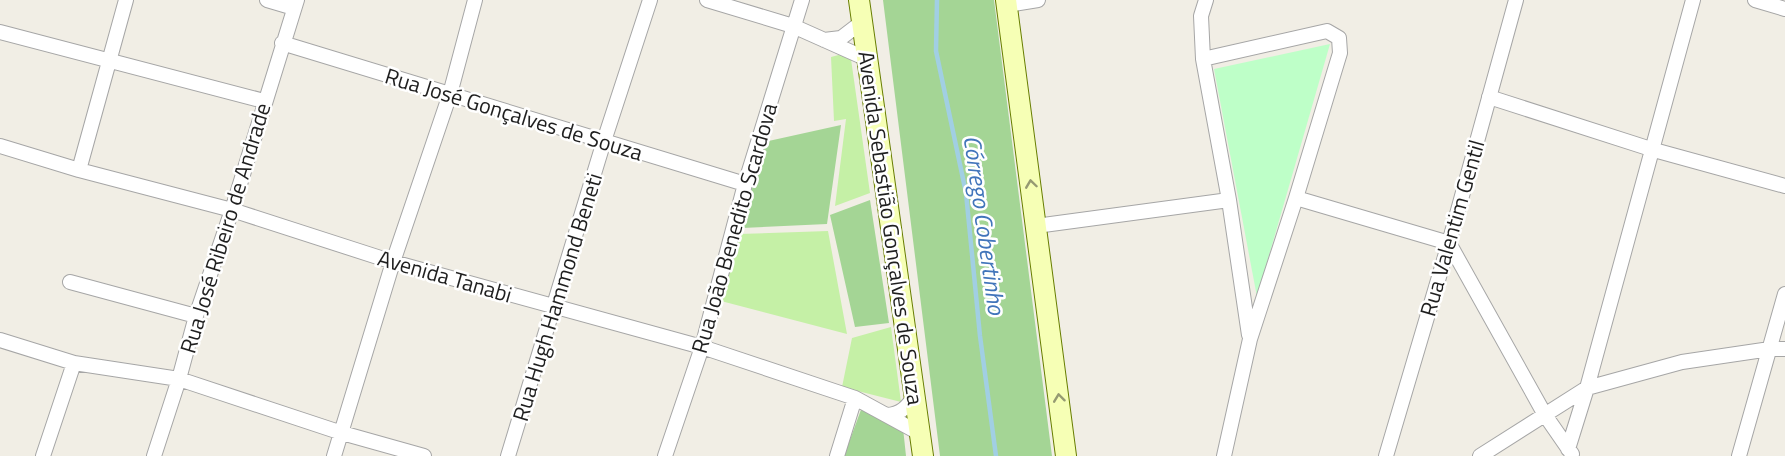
<svg xmlns="http://www.w3.org/2000/svg" width="1785" height="456" viewBox="0 0 1785 456" font-family="'Titillium Web',sans-serif">
	<style>
		.grass { fill: #c5f0a6 }
		.forest { fill: #a4d595 }
		.park { fill: #beffc8 }
		.lines { fill: none; stroke-linecap: round; stroke-linejoin: round }
		.stream { stroke: #a1cfe3; stroke-width: 4.5 }
		.street-casing { stroke: #a6a6a6; stroke-width: 16 }
		.secondary-casing { stroke: #677d00; stroke-width: 22 }
		.street { stroke: #fff; stroke-width: 14 }
		.secondary { stroke: #f6ffb5; stroke-width: 20 }
		.oneway { stroke: #959a72 }
		.labels { text-anchor: middle; stroke-width: 5; stroke-linejoin: round; paint-order: stroke }
		.street-label { font-size: 22px; fill: #1f1f1f; stroke: #fff }
		.water-label { font-size: 24px; font-style: italic; fill: #4175ba; stroke: #fff }
	</style>
	<rect width="100%" height="100%" fill="#f1eee5"/>
	<path class="grass" d="M850 52 870 193 835 206 846 119 834 121 831 57Z
		M828 231 847 334 721 301 739 234Z
		M891 327 901 402 842 387 852 338Z"/>
	<path class="forest" d="M883 0H994L1052 456H940Z
		M841 125 827 224 742 228 764 142Z
		M870 200 889 323 855 327 830 215Z
		M862 407 903 428 906 456H844Z"/>
	<path class="park" d="M1330 44 1257 297 1214 69Z"/>
	<g class="lines">
		<path class="stream" d="M937 0 936 51 966 193 980 336 996 456"/>
		<g class="street-casing">
			<path id="street" d="M267 0 294 8
				M707 0 793 26 867 59
				M1206 0 1201 16 1203 59 1229 200 1249 335
				M1755 0 1785 9
				M1007 5 1038 0
				M0 32 264 101
				M824 40 841 38 862 22
				M282 43 745 184
				M1203 59 1327 31 1339 38 1340 53 1296 198 1250 339 1224 456
				M1489 97 1654 150 1785 186
				M0 146 79 170 232 210 393 262 702 347 855 398 921 434
				M79 170 126 0
				M1296 198 1449 243 1545 415 1572 454
				M1036 226 1229 200
				M70 282 196 316
				M0 340 74 363 179 379 342 433 424 456
				M887 415C901 414 907 407 915 396
				M1568 449 1587 388 1693 0
				M43 456 74 363
				M154 456 179 379 196 316 232 210 297 0
				M334 456 393 262 450 94 475 0
				M508 456 604 141 650 0
				M665 456 702 347 745 184 802 0
				M837 456 855 398
				M1386 456 1449 243 1516 0
				M1480 456 1587 388 1682 362 1770 349H1785
				M1739 456 1785 294"/>
		</g>
		<g class="secondary-casing">
			<path id="secondary" d="M859 0 923 456
				M1006 0 1066 456"/>
		</g>
		<use href="#street" class="street"/>
		<use href="#secondary" class="secondary"/>
	</g>
	<defs><path id="oneway-chevron" d="M-2-3.5L2.5 0L-2 3.5" fill="none" stroke-width="1.6" stroke-linecap="round" stroke-linejoin="round" transform="scale(1.5)"/></defs>
	<g class="oneway">
		<use href="#oneway-chevron" transform="translate(1031 184) rotate(-98)"/>
		<use href="#oneway-chevron" transform="translate(1059 398) rotate(-97)"/>
	</g>
	<g class="labels">
		<g class="street-label">
			<text transform="translate(514 114) rotate(17)" y="8">Rua José Gonçalves de Souza</text>
			<text transform="translate(225 228) rotate(-73)" y="8">Rua José Ribeiro de Andrade</text>
			<text transform="translate(734 228) rotate(-74)" y="8">Rua João Benedito Scardova</text>
			<text transform="translate(891 228) rotate(82)" y="8">Avenida Sebastião Gonçalves de Souza</text>
			<text transform="translate(1452 228) rotate(-74)" y="8">Rua Valentim Gentil</text>
			<text transform="translate(445 276) rotate(16)" y="8">Avenida Tanabi</text>
			<text transform="translate(557 297) rotate(-73)" y="8">Rua Hugh Hammond Beneti</text>
		</g>
		<g class="water-label">
			<text transform="translate(984 225) rotate(82)" y="8">Córrego Cobertinho</text>
		</g>
	</g>
</svg>
